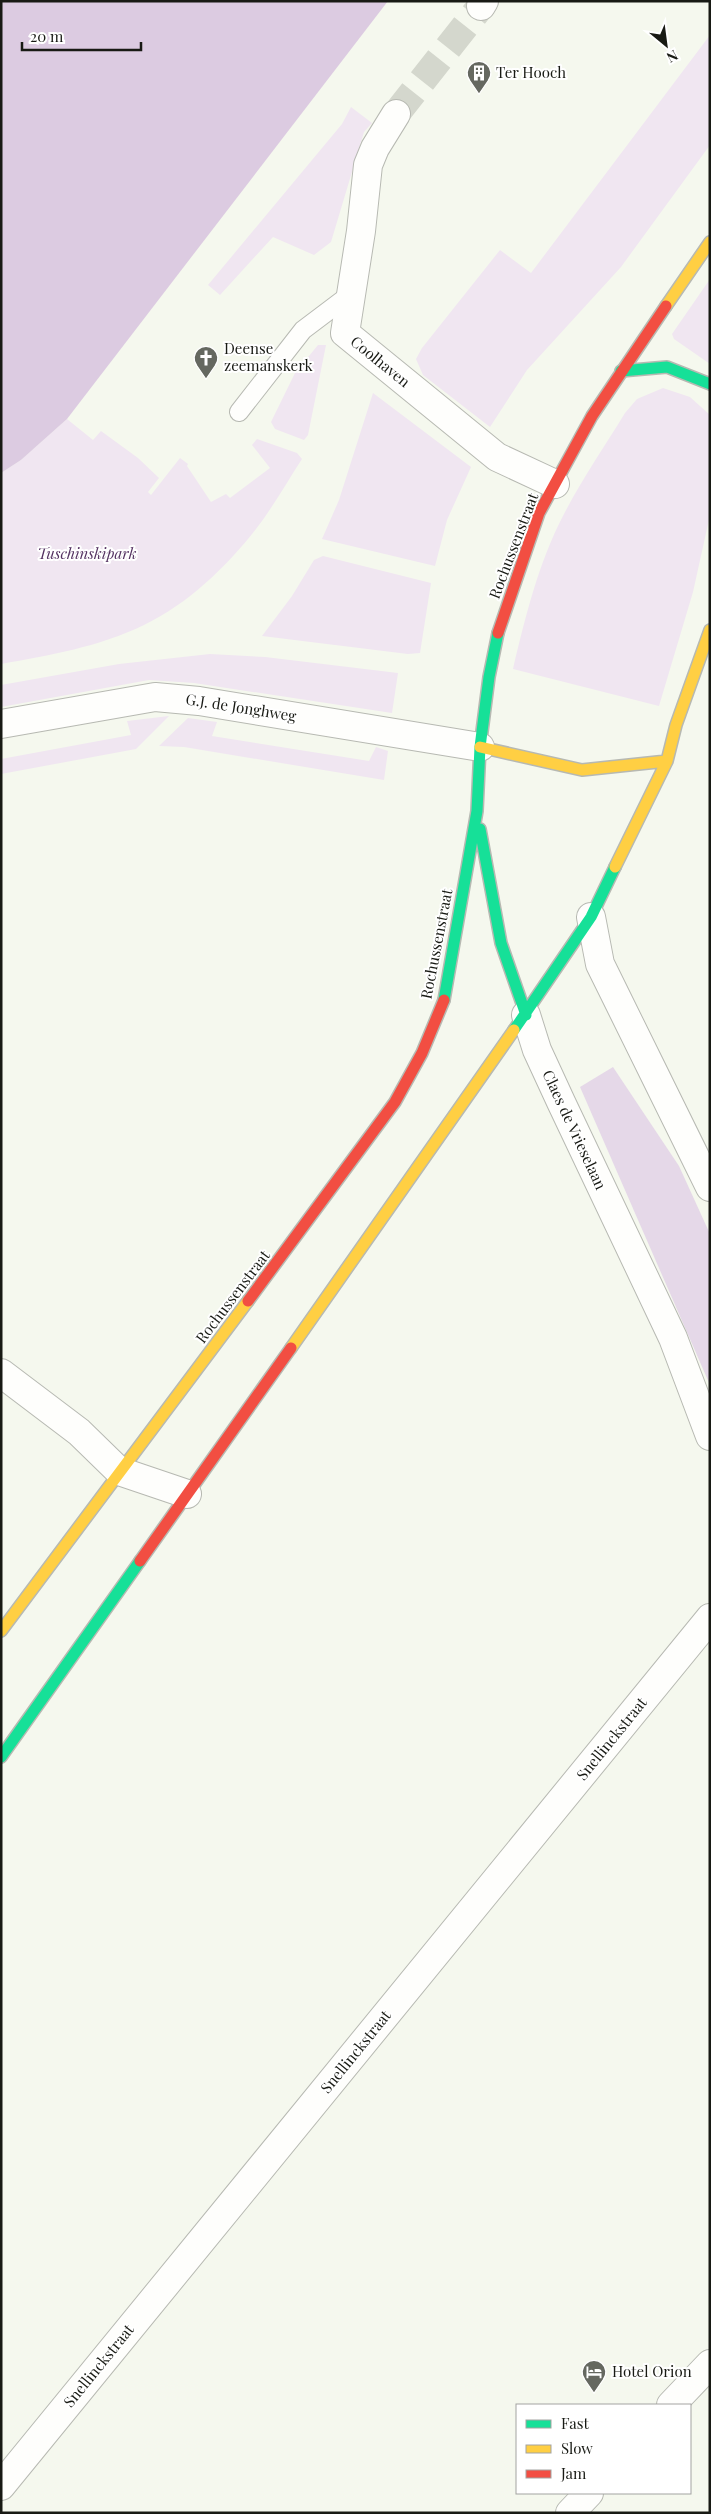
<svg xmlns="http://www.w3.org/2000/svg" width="711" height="2514" viewBox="0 0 711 2514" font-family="'Playfair Display',serif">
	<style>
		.green { fill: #f0e6f1 }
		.forest { fill: #e5d8e8 }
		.water { fill: #dccbe1 }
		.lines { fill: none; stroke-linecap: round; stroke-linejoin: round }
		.street-tunnel { stroke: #d4d7cd; stroke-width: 28; stroke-dasharray: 28 14; stroke-linecap: butt }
		.lane-casing { stroke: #b7b9b2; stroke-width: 20 }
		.street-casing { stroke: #b7b9b2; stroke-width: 30 }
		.fast-casing { stroke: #b7b9b2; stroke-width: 14 }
		.slow-casing { stroke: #b7b9b2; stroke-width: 14 }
		.jam-casing { stroke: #b7b9b2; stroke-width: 14 }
		.lane { stroke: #fefefc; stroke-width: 18 }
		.street { stroke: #fefefc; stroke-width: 28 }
		.fast { stroke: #16e098; stroke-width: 11 }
		.slow { stroke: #ffcf43; stroke-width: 11 }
		.jam { stroke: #f24e42; stroke-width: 11 }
		.labels { text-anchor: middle; stroke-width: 4; stroke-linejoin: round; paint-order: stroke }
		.poi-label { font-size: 15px; fill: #181a14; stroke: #fff; text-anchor: start }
		.street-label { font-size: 15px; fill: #181a14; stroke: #fff }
		.park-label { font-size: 15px; font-style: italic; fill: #543261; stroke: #fff }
	</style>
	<rect width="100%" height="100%" fill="#f5f8ee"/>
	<path class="green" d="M710 35V145L621 267 527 370 490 427 423 375 416 359 422 348 500 250 531 273Z
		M351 107 372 123 364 132 331 242 314 255 273 237 220 295 208 285 342 124Z
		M710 279V364L674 339 672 334Z
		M318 345H326L308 435 304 440 275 429 271 422 295 373Z
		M663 388 690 397 710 415V515L693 592 659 706 513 669C525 618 539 561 564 514 582 479 605 446 625 413L637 399Z
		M373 393 471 467 447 520 435 566 322 539 339 500Z
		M67 419 93 440 101 431 138 458 159 478 148 492 151 495 180 458 188 464 187 466 211 502 226 494 230 498 270 468 252 445 257 439 297 453 302 459C287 482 273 507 256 529 227 566 188 604 144 625 99 647 50 655 1 664V473L21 460Z
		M323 556 431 583 420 653 408 654 262 636 292 596 314 560Z
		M210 654 265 657 398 673 392 713 194 683 149 680 1 707V685L119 664Z
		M169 716 136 749 1 774V759L131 735 127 721Z
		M188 718 217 722 212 736 369 761 376 747 388 751 384 780 184 747 159 746Z"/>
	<path class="forest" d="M613 1067 679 1166 710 1234V1385L580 1087Z"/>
	<path class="water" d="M1 1H388L67 419 21 460 1 473Z"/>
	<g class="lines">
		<path class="street-tunnel" d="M396 114 481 6"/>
		<g class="lane-casing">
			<path id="lane" d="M239 412 303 330 352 293"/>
		</g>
		<g class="street-casing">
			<path id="street" d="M481 6 484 1
				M396 114 375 148 368 165 361 231 345 333 497 457 555 484
				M1 724 155 697 199 701 480 747
				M591 917 600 964 710 1187
				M526 1015 537 1050 561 1102 673 1338 710 1436
				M1 1373 79 1432 119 1471 187 1494
				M671 2405 710 2364
				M1 2486 710 1618
				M570 2513 589 2493"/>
		</g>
		<g class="fast-casing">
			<path id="fast" d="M621 371 667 367 710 384
				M480 829 501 943 526 1015
				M444 1000 477 811 480 747 489 677 498 633
				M514 1030 591 917 615 867
				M1 1757 140 1561"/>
		</g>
		<g class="slow-casing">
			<path id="slow" d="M666 306 710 242
				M480 747 582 770 667 761
				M615 867 667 761 676 725 710 630
				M291 1348 514 1030
				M1 1631 248 1301"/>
		</g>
		<g class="jam-casing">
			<path id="jam" d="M498 633 539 513 592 416 666 306
				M248 1301 395 1102 422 1053 444 1000
				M140 1561 291 1348"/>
		</g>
		<use href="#lane" class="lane"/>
		<use href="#street" class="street"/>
		<use href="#fast" class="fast"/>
		<use href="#slow" class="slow"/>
		<use href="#jam" class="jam"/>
	</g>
	<defs>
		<g id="building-pin" transform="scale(1.25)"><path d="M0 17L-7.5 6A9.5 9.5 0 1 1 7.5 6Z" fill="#656860" stroke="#fff"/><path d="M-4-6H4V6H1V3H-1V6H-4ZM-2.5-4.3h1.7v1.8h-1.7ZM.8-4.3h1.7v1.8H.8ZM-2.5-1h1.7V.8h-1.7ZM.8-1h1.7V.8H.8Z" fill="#fff"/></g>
		<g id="church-pin" transform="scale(1.25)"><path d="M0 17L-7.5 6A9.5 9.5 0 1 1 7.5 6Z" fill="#656860" stroke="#fff"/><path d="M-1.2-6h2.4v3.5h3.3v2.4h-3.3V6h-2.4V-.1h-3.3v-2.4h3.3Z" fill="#fff"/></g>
		<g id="hotel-pin" transform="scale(1.25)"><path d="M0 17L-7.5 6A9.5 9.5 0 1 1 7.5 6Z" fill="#656860" stroke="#fff"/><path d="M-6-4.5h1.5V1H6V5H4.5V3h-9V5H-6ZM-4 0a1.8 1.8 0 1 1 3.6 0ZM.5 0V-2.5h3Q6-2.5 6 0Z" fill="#fff"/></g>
	</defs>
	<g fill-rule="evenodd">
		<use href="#building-pin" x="479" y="73"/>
		<use href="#church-pin" x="206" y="358"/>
		<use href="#hotel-pin" x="594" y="2372"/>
	</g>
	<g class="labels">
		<g class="poi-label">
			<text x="496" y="78">Ter Hooch</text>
			<text x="224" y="354">Deense<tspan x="224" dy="17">zeemanskerk</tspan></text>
			<text x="612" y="2377">Hotel Orion</text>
		</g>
		<g class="street-label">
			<text transform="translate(380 362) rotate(39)" y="5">Coolhaven</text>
			<text transform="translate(514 546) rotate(-69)" y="5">Rochussenstraat</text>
			<text transform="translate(241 708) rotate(9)" y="5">G.J. de Jonghweg</text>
			<text transform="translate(437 944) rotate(-79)" y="5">Rochussenstraat</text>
			<text transform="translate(574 1130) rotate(65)" y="5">Claes de Vrieselaan</text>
			<text transform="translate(233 1297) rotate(-53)" y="5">Rochussenstraat</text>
			<text transform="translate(612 1739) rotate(-51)" y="5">Snellinckstraat</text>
			<text transform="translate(356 2052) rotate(-51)" y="5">Snellinckstraat</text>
			<text transform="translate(99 2366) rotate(-51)" y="5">Snellinckstraat</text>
		</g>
		<g class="park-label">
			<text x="87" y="559">Tuschinskipark</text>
		</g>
	</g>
	<rect width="711" height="2514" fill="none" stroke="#181a14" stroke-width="5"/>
	<rect x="516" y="2404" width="175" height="90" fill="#ffffff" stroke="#a3a3a1"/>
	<rect x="526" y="2420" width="25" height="8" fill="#16e098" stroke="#a3a3a1"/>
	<text x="561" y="2429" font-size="15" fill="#181a14">Fast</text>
	<rect x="526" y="2445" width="25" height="8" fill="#ffcf43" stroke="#a3a3a1"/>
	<text x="561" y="2454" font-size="15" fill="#181a14">Slow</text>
	<rect x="526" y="2470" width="25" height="8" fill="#f24e42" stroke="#a3a3a1"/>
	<text x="561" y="2479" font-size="15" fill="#181a14">Jam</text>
	<g transform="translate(666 45) rotate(151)" stroke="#ffffff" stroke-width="4" paint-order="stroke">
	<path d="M0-4L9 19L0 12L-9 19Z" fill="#181a14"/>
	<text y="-8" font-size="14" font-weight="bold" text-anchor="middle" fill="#181a14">N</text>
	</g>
	<path d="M22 42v8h119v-8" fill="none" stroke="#181a14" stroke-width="2.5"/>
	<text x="30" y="42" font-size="15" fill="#181a14" stroke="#ffffff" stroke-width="4" paint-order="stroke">20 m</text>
</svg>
